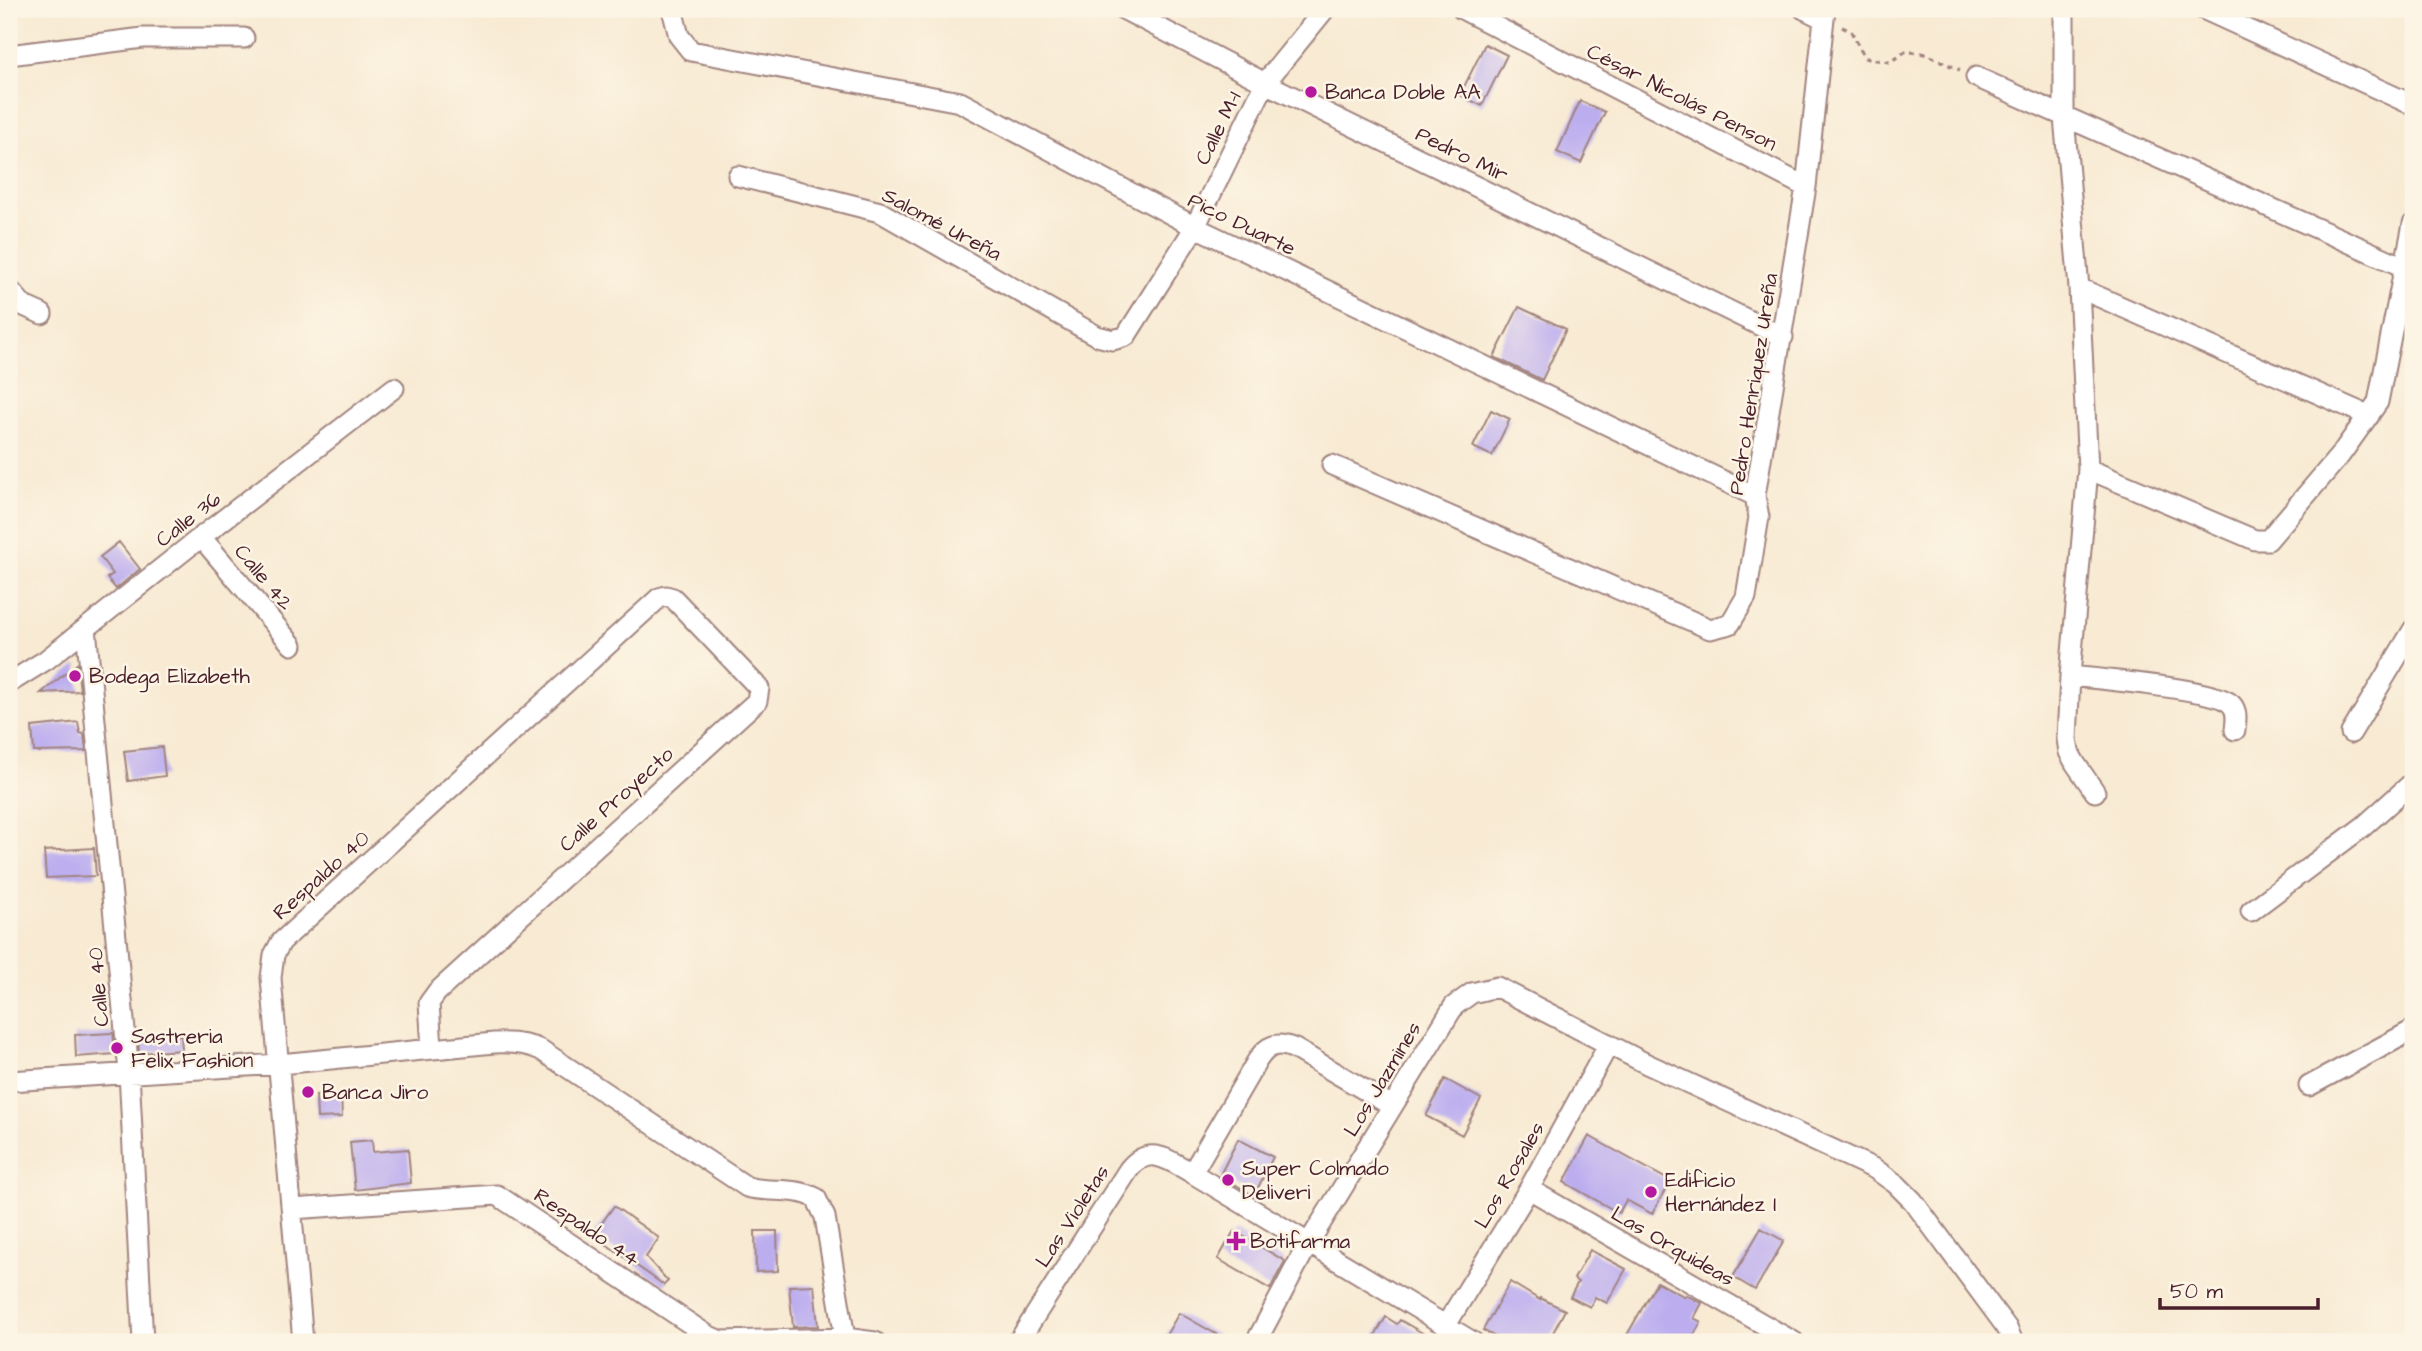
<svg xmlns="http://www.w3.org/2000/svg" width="2422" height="1351" viewBox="0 0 2422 1351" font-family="'Architects Daughter',sans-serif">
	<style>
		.building { fill: #bcadef }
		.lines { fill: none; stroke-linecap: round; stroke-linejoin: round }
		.street-casing { stroke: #a1847f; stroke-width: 23 }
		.path { stroke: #a1847f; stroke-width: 3.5; stroke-dasharray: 5 5; stroke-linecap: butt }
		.street { stroke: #fff; stroke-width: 19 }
		.poi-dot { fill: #b5179e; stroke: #fcf5e5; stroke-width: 2.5 }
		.labels { text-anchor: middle; stroke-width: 5; stroke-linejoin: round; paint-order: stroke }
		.poi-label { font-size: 21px; fill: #4a1f2b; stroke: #fcf5e5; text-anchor: start }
		.street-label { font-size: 21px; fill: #4a1f2b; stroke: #fcf5e5 }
	</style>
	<rect width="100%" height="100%" fill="#fcf5e5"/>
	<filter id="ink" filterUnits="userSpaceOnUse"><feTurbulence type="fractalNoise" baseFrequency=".0143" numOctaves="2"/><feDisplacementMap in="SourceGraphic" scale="14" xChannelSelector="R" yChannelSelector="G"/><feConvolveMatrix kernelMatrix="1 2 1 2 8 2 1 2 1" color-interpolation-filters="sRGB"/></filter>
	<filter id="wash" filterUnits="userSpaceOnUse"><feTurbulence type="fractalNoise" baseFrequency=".00686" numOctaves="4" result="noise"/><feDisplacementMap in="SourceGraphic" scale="28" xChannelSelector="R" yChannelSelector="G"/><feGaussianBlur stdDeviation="1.57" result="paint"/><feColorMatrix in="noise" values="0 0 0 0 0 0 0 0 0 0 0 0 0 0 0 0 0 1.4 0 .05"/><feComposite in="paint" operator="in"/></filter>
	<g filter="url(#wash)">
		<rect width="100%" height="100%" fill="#f8ead3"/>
		<g id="blocks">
			<path class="building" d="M1485 44 1507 55 1482 106 1460 95Z
				M1580 101 1605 112 1581 163 1557 152Z
				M1519 307 1566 329 1542 380 1494 357Z
				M1491 410 1510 419 1492 456 1473 447Z
				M119 542 140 569 116 589 107 578 113 574 100 557Z
				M77 664 80 691 41 693Z
				M78 722 80 733 84 734 86 751 34 752 32 727Z
				M162 747 165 776 128 781 124 751Z
				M94 848 96 876 46 878 44 851Z
				M113 1033 115 1054 76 1057 75 1035Z
				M181 1035 182 1050 139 1053 138 1037Z
				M1445 1079 1481 1099 1462 1135 1426 1116Z
				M341 1094 342 1117 317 1118 316 1095Z
				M1589 1136 1670 1181 1652 1214 1626 1200 1619 1213 1564 1182Z
				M1238 1139 1273 1157 1254 1196 1220 1175Z
				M372 1140 373 1152 408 1149 411 1183 355 1190 350 1142Z
				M614 1206 659 1238 646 1257 668 1281 664 1285 593 1235Z
				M1761 1228 1784 1241 1755 1290 1733 1277Z
				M755 1231H777L778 1271 756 1272Z
				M1234 1231 1285 1261 1270 1289 1218 1259Z
				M1590 1250 1626 1269 1607 1303 1595 1297 1590 1307 1570 1297 1578 1282 1574 1279Z
				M1510 1282 1540 1300V1298L1565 1310 1548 1342H1504L1483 1330Z
				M1657 1282 1685 1297 1686 1295 1702 1303 1694 1318 1701 1322 1690 1342H1623Z
				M814 1285 818 1326 793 1327 789 1286Z
				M1179 1313 1230 1342H1162Z
				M1386 1317 1397 1324 1400 1320 1438 1342H1371Z"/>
		</g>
	</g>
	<g filter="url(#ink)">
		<use href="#blocks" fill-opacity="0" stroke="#a1847f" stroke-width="2"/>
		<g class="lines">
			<g class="street-casing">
				<path id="street" d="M672 9 679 36 691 51 960 102 1195 227 1755 496
					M1123 9 1265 83 1783 337
					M1462 9 1806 187
					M1804 9 1824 19
					M2064 9V117L2079 288 2088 469 2070 676 2067 739 2069 752 2075 763 2095 792
					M2203 9 2413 105
					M9 55 143 38H244
					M1976 77 2404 267
					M738 176 880 212 1097 336 1113 340 1126 336 1195 227 1265 83 1325 9
					M2079 288 2369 416
					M9 289 24 306 42 314
					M1332 465 1710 629 1730 624 1746 597 1759 517 1755 496 1806 187 1825 9
					M2088 469 2255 540H2268L2341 454 2378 402 2413 224
					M201 537 292 645
					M86 628 129 1072 143 1342
					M2070 676C2097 679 2217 689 2231 704 2238 711 2236 721 2235 730
					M9 683 46 660 201 537 394 388
					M2351 733 2413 630
					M2251 911 2364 826 2413 782
					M9 1081 280 1064 494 1043C511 1042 525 1043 541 1050L747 1187C770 1193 795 1187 816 1198L825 1217 845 1338 875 1342
					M2309 1086 2413 1030
					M1192 1173 1257 1061C1267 1045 1277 1041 1295 1049L1392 1106
					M1529 1189 1794 1342
					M292 1209 497 1195 707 1335 720 1341 845 1338
					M1446 1325 1529 1189 1609 1044
					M303 1342 271 978 274 955 281 942 659 598 666 596 673 598 759 688 757 701 437 992 429 1003 432 1048
					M1018 1342 1129 1169C1150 1144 1168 1160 1192 1173L1473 1342
					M1256 1342 1308 1244 1454 1006 1472 993 1497 987 1647 1064 1875 1169 1896 1184 1913 1201 2007 1328 2013 1342"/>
			</g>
			<path class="path" d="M1842 27 1851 31 1865 58 1890 62 1906 51 1926 54 1960 70"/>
			<use href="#street" class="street"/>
		</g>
	</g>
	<g class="poi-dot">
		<circle cx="1311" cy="92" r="7"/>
		<circle cx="75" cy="676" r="7"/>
		<circle cx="117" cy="1048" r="7"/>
		<circle cx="308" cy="1092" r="7"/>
		<circle cx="1228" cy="1180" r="7"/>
		<circle cx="1651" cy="1192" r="7"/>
		<path d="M1232.5 1230.5h7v7h7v7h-7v7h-7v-7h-7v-7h7z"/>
	</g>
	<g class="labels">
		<g class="poi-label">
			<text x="1325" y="99">Banca Doble AA</text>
			<text x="89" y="683">Bodega Elizabeth</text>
			<text x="131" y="1043">Sastreria<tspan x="131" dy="24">Felix Fashion</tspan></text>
			<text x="322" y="1099">Banca Jiro</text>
			<text x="1242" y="1175">Super Colmado<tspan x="1242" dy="24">Deliveri</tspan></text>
			<text x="1665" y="1187">Edificio<tspan x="1665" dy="24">Hernández I</tspan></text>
			<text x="1250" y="1248">Botifarma</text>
		</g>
		<g class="street-label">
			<text transform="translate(1682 97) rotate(27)" y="7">César Nicolás Penson</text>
			<text transform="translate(1218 128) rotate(-64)" y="7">Calle M-1</text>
			<text transform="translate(1462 154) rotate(26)" y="7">Pedro Mir</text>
			<text transform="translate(942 224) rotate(28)" y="7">Salomé Ureña</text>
			<text transform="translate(1242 224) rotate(26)" y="7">Pico Duarte</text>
			<text transform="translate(1753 384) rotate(-81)" y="7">Pedro Henriquez Ureña</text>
			<text transform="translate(188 519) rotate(-38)" y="7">Calle 36</text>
			<text transform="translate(264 577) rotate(50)" y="7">Calle 42</text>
			<text transform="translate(616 799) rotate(-42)" y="7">Calle Proyecto</text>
			<text transform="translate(321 875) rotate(-42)" y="7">Respaldo 40</text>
			<text transform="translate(98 987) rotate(-95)" y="7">Calle 40</text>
			<text transform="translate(1382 1079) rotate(-59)" y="7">Los Jazmines</text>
			<text transform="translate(1509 1175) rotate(-60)" y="7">Los Rosales</text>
			<text transform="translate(1072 1216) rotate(-57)" y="7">Las Violetas</text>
			<text transform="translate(587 1227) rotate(34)" y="7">Respaldo 44</text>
			<text transform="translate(1673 1246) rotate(30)" y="7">Las Orquideas</text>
		</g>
	</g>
	<rect width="2422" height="1351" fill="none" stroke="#fcf5e5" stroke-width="35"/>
	<path d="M2160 1298v10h158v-10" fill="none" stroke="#4a1f2b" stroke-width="3.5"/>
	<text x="2170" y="1298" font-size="21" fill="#4a1f2b" stroke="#fcf5e5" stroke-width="5" paint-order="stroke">50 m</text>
</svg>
